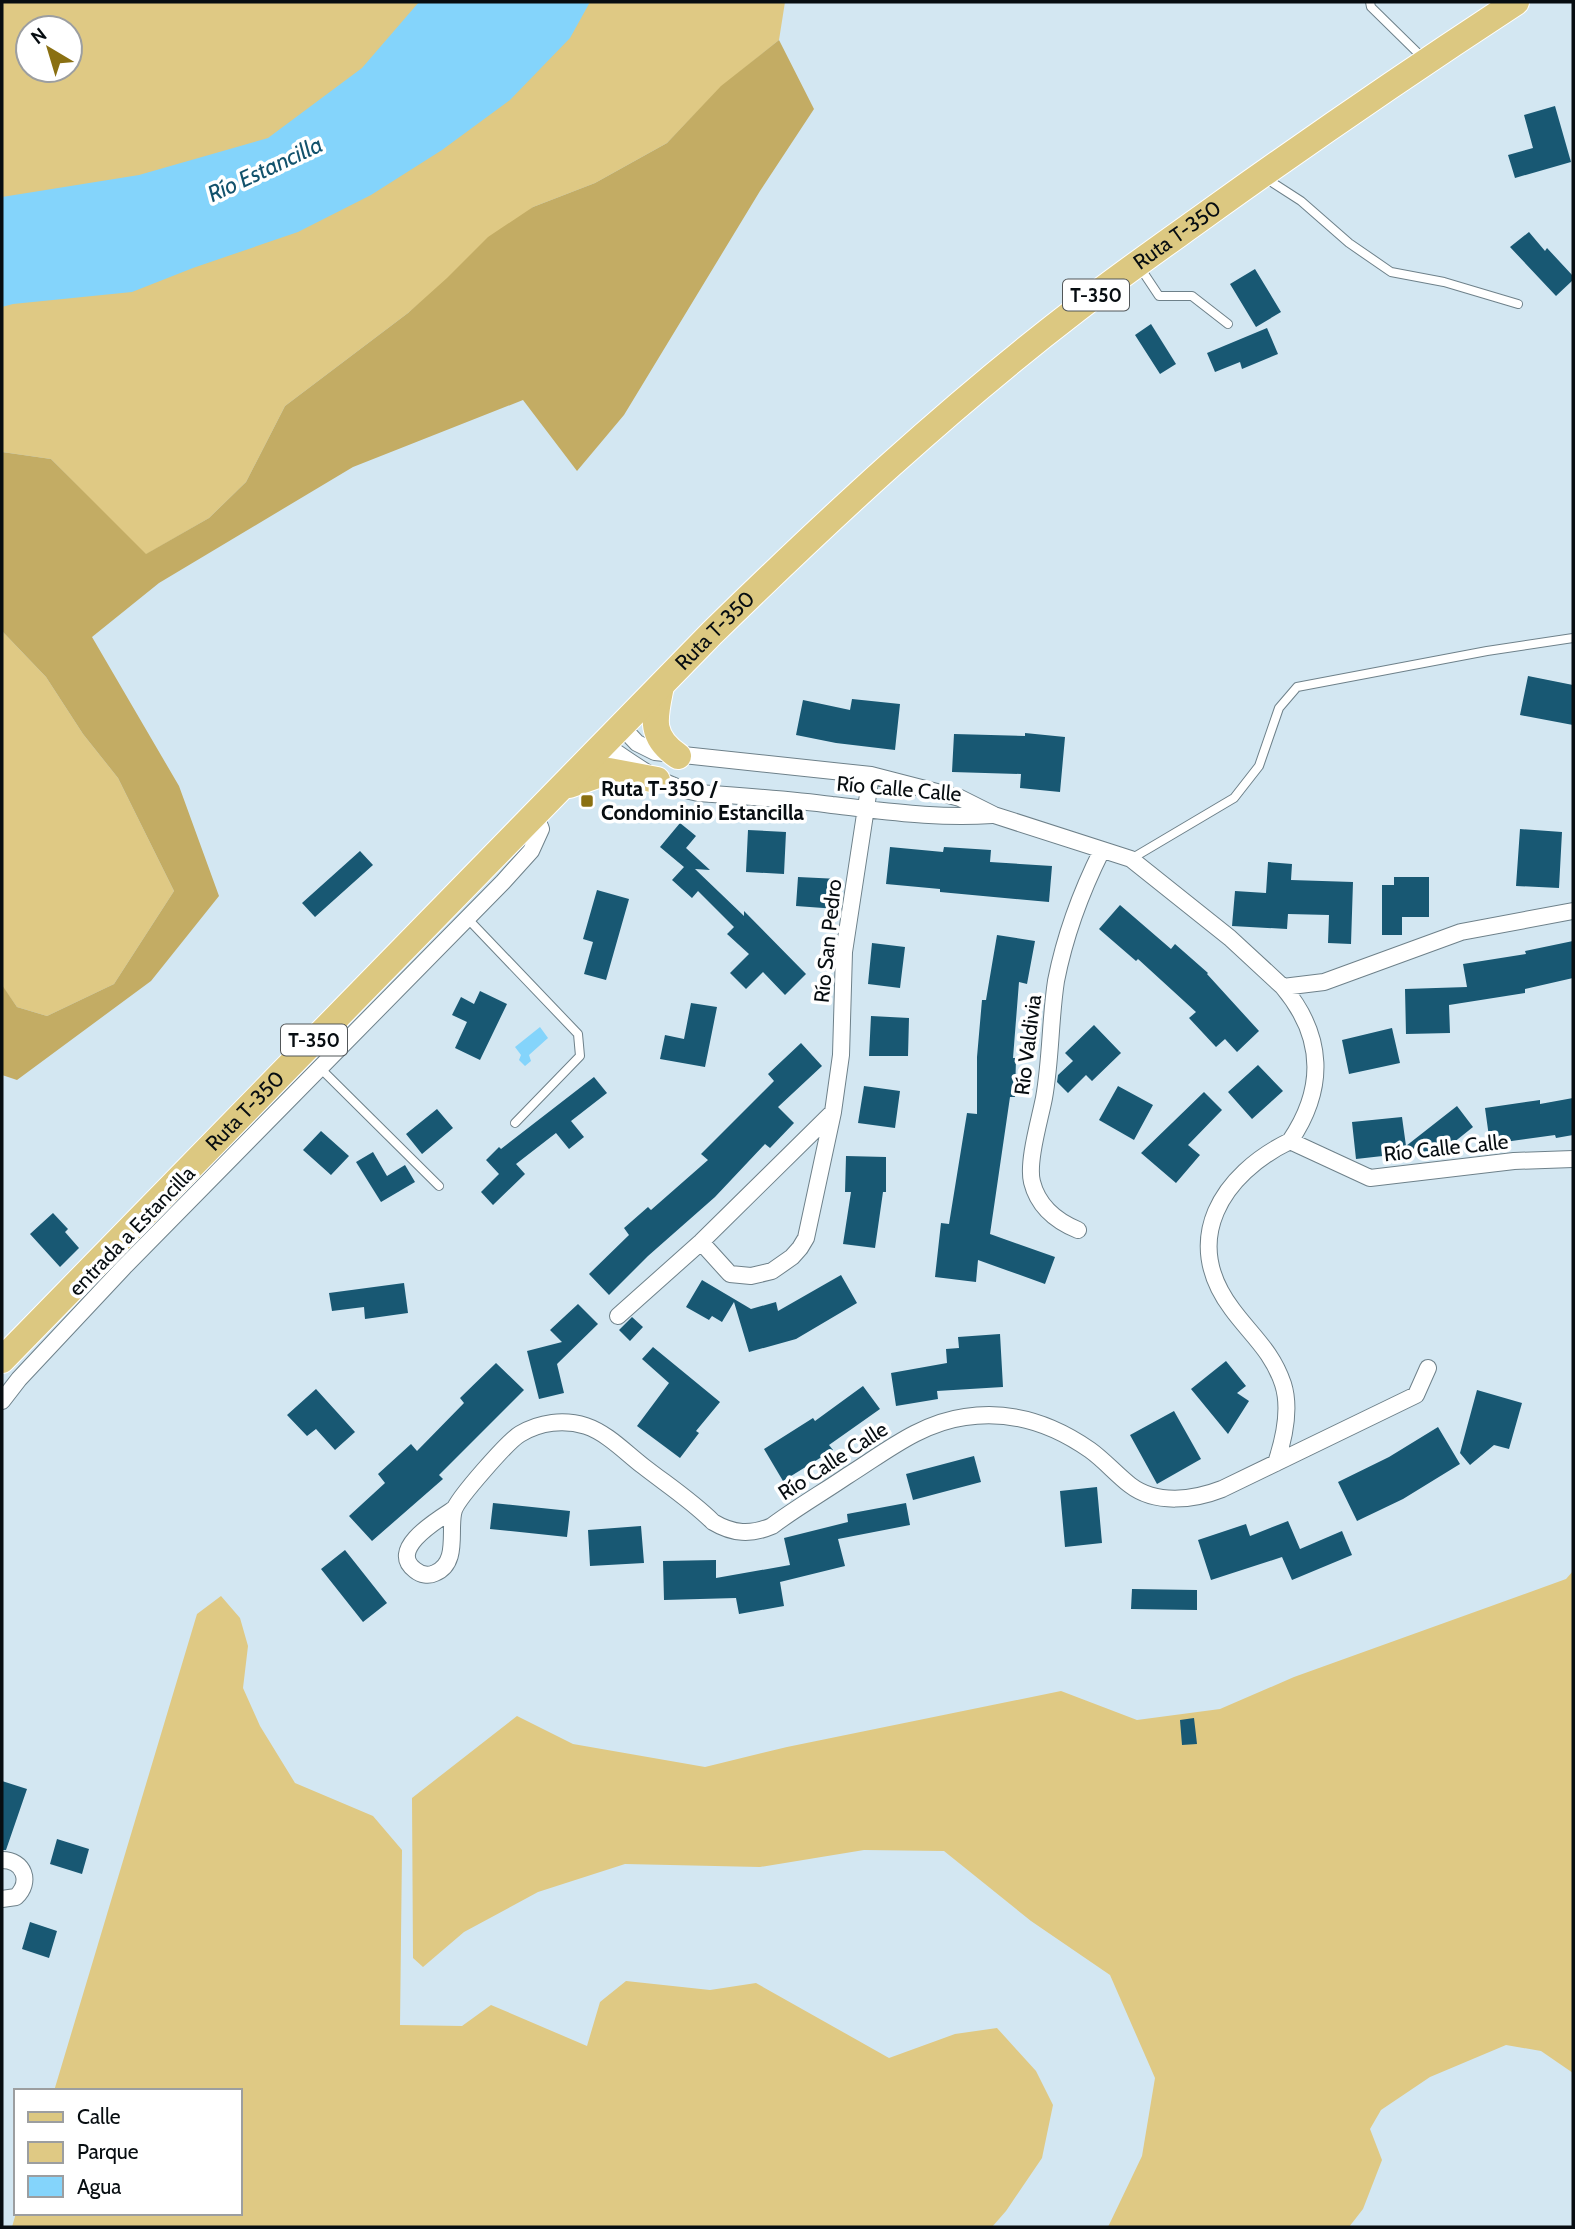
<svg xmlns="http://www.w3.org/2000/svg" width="1575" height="2229" viewBox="0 0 1575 2229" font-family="Cabin,sans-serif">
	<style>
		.green { fill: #dfc984; fill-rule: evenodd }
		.forest { fill: #c3ac64 }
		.water { fill: #84d4fb }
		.building { fill: #185873 }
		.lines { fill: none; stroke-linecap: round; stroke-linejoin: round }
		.service-casing { stroke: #6e818a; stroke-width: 10 }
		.minor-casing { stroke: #6e818a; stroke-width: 18 }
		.primary-casing { stroke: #fff; stroke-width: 28 }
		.service { stroke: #fff; stroke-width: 8 }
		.minor { stroke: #fff; stroke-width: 16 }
		.primary { stroke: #dcc881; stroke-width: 26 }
		.poi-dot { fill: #8a7012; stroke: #fff; stroke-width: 2.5 }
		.labels { text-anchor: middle; stroke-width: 7; stroke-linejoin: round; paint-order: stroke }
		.shield { fill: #fff; stroke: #515658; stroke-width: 2 }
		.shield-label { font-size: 19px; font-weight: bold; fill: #070d11 }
		.street-label { font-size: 21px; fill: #070d11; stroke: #fff }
		.poi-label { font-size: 21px; font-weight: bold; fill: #070d11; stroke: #fff; text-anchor: start }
		.water-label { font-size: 23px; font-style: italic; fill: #12526c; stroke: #fff }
	</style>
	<rect width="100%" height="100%" fill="#d3e7f2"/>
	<path class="green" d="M2 2H785L779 40 721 87 667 143 595 183 533 207 408 313 285 406 246 482 209 518 145 555 51 459 2 452ZM28 28H70V70H28Z
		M2 631 46 677 83 734 118 778 174 891 114 984 47 1016 17 1007 2 986Z
		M1573 1571V2073L1541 2051 1506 2045 1430 2077 1381 2110 1370 2129 1382 2160 1363 2209 1349 2227H1108L1142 2156 1155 2078 1110 1975 1031 1921 944 1851 864 1850 760 1867 625 1864 538 1892 464 1932 423 1967 413 1958 412 1798 517 1716 573 1744 705 1767 787 1747 1061 1691 1137 1720 1220 1709 1294 1677 1566 1579Z
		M221 1596 240 1618 248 1646 243 1688 260 1726 295 1783 373 1816 402 1850 400 2025 462 2026 491 2005 587 2046 600 2002 626 1981 710 1990 756 1983 889 2058 955 2034 997 2028 1036 2071 1053 2105 1042 2158 1006 2211 992 2227H12L16 2213H240V2091H54L197 1614Z"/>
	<path class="forest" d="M779 40 814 109 760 191 624 415 577 471 523 400 353 467 159 583 92 637 179 786 219 896 151 981 17 1080 2 1075V985L17 1007 47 1016 114 984 174 891 118 778 83 734 46 677 2 631V452L51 459 146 554 209 518 246 482 285 406 408 313 447 278 488 237 533 207 595 183 667 143 721 86Z"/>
	<path class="water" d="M419 2H590L570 38 510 100 442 150 371 195 298 232 193 268 132 292 13 304 2 307V197L139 175 268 138 362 68Z
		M540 1027 548 1038 529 1055 531 1061 525 1066 519 1060 521 1055 515 1047Z"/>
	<path class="building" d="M1555 106 1571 162 1515 178 1508 155 1533 148 1524 115Z
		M1529 232 1545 251 1547 248 1573 276V280L1556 296 1510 247Z
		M1255 269 1281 312 1256 327 1230 284Z
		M1151 324 1176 364 1160 374 1135 335Z
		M1267 328 1278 354 1242 369 1240 362 1215 372 1207 353Z
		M1528 676 1573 685V725L1520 715Z
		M852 699 900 704 895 750 836 743 796 735 803 700 850 710Z
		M1025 733 1065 737 1060 792 1020 788 1021 774 952 772 954 734 1025 736Z
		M680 823 696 836 686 848 710 870 695 869 744 916V911L806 974 785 995 763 972 746 989 730 973 749 954 727 934 734 927 698 891 692 898 672 880 684 867 660 847Z
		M1520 829 1562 832 1559 888 1516 886Z
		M748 830 786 832 784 874 746 872Z
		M890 847 943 852 944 847 991 850 990 862 1052 866 1049 902 940 892V889L886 884Z
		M360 851 373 865 315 917 302 903Z
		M1268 862 1292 864 1291 880 1353 882 1351 944 1328 943 1329 915 1288 914 1287 929 1232 926 1235 891 1266 893Z
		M798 877 839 879 837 909 796 906Z
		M1394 877H1429V917H1402V935H1382V885H1394Z
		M597 890 629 899 606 980 584 974 593 942 583 939Z
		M1120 905 1171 949 1175 944 1208 973 1207 974 1259 1031 1237 1052 1225 1039 1216 1047 1189 1018 1196 1012 1138 959 1136 961 1099 929Z
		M997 935 1035 941 1027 984 1019 982 1013 1058H1016L1015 1097H1010L990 1234 1055 1257 1045 1284 978 1260 976 1282 935 1277 941 1223 949 1224 967 1113 977 1114V1057L982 1000H986Z
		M1573 941V978L1525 989V993L1449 1005 1450 1033 1406 1034 1405 989 1467 987 1463 964 1526 954 1525 951Z
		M872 943 905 947 900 988 868 984Z
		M480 991 507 1004 480 1060 455 1048 467 1022 452 1015 461 997 474 1004Z
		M691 1003 717 1007 705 1067 660 1059 665 1035 684 1039Z
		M871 1016 909 1018 908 1056H869Z
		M1094 1025 1121 1053 1092 1081 1086 1075 1068 1093 1057 1082 1058 1075 1073 1061 1065 1053Z
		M1392 1028 1400 1063 1349 1074 1342 1040Z
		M801 1043 822 1066 778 1107 794 1123 770 1148 765 1144 715 1197 648 1256 609 1295 589 1274 629 1235 624 1228 648 1207 651 1210 708 1160 701 1154 774 1081 768 1074Z
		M1258 1065 1283 1091 1252 1119 1228 1092Z
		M594 1077 607 1093 571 1121 584 1137 569 1149 556 1133 516 1164 525 1174 493 1205 481 1192 499 1174 486 1160 499 1147 501 1149Z
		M864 1086 900 1091 895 1128 858 1123Z
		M1118 1086 1153 1105 1134 1140 1099 1120Z
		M1204 1092 1222 1110 1188 1145 1200 1155 1176 1183 1141 1153Z
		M1573 1098V1135L1556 1138 1555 1135 1490 1144 1485 1108 1540 1100V1104Z
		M1457 1106 1473 1127 1433 1159 1427 1151 1356 1159 1352 1122 1402 1117 1406 1146Z
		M437 1109 453 1128 422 1154 406 1134Z
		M321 1131 349 1156 331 1175 303 1150Z
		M373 1152 387 1176 405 1165 415 1182 381 1202 356 1162Z
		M846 1156 886 1157V1192H883L875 1248 843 1244 851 1192H845Z
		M53 1213 68 1229 65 1232 79 1248 60 1267 30 1234Z
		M841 1275 857 1303 796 1339 749 1352 734 1302 722 1322 712 1316 709 1320 686 1307 702 1280 751 1309 776 1302 778 1311Z
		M404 1283 408 1313 365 1319 364 1307 332 1311 329 1293Z
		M578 1304 598 1324 557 1364 564 1393 539 1399 527 1351 562 1342 550 1330Z
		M632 1317 643 1327 630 1341 619 1330Z
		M1000 1334 1003 1387 937 1391 938 1399 896 1406 891 1373 947 1363 946 1349 959 1348 958 1337Z
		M653 1347 720 1402 696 1431 699 1433 680 1458 637 1426 669 1383 642 1359Z
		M1226 1361 1246 1386 1237 1393 1249 1401 1228 1434 1191 1389Z
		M496 1363 524 1390 439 1475 443 1479 372 1541 349 1516 385 1483 378 1474 411 1444 417 1451 464 1403 460 1398Z
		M863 1386 880 1409 829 1445 833 1450 783 1481 764 1449 813 1418 815 1421Z
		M316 1389 355 1432 335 1450 316 1429 307 1436 287 1415Z
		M1477 1390 1522 1403 1509 1449 1494 1445 1470 1465 1460 1453Z
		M1174 1411 1201 1459 1157 1484 1130 1435Z
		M1438 1427 1460 1464 1403 1499 1357 1521 1338 1482 1389 1457Z
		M974 1456 981 1482 913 1500 906 1474Z
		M1097 1487 1102 1543 1065 1547 1060 1491Z
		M493 1503 570 1511 567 1537 490 1529Z
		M906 1503 910 1525 838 1539 845 1566 780 1582 784 1606 739 1614 736 1598 664 1600 663 1561 716 1560V1578L790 1565 784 1538 848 1522 847 1514Z
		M1288 1521 1300 1549 1342 1531 1352 1555 1292 1580 1282 1557 1211 1580 1198 1540 1246 1524 1250 1536Z
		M641 1526 644 1563 590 1566 588 1530Z
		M345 1550 387 1603 363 1622 321 1569Z
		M1132 1589 1197 1590V1610L1131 1609Z
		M1194 1718 1197 1744 1182 1745 1180 1720Z
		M2 1781 27 1789 6 1850H2Z
		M57 1839 89 1849 82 1874 50 1864Z
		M30 1922 57 1931 49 1958 22 1949Z"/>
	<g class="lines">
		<g class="service-casing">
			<path id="service" d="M1370 2 1371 7 1424 59
				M1267 179 1301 201 1349 243 1391 272 1444 282 1518 304
				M1139 266 1159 296H1192L1228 324
				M1131 859 1234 798 1259 766 1279 708 1297 687 1487 651 1573 638
				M467 918 578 1034 580 1056 515 1123
				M320 1068 439 1186"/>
		</g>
		<g class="minor-casing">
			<path id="minor" d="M621 726 637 743 655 752 871 775 960 798 994 815 1131 859 1230 938 1283 987 1324 982 1461 932 1573 911
				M604 744C635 765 661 786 698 793 743 796 788 799 832 805 886 811 937 819 992 815
				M1283 987C1324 1036 1326 1088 1290 1141
				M1078 1230C1056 1221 1038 1206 1032 1182 1027 1162 1040 1119 1044 1098 1051 1059 1050 1020 1056 981 1065 935 1081 892 1102 850
				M701 1242 730 1274 751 1276 772 1271 792 1257 800 1248 806 1238 833 1112
				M618 1316 701 1242 833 1112 841 1055 844 952 871 775
				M2 1401 19 1379 124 1267 503 882 531 851 541 829 535 814
				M1276 1463C1284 1439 1291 1409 1283 1384 1272 1351 1251 1335 1232 1309 1180 1240 1222 1174 1290 1141L1370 1178 1514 1161 1573 1159
				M454 1509C439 1519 387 1549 415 1570 421 1575 429 1576 435 1573 460 1563 448 1528 454 1510 458 1498 508 1441 520 1434 540 1422 564 1419 586 1426 607 1433 625 1452 643 1466 666 1484 692 1501 713 1522 733 1534 751 1535 772 1526 796 1508 822 1493 847 1476 884 1453 920 1423 965 1417 1010 1410 1053 1424 1090 1450 1104 1460 1116 1474 1130 1485 1156 1505 1194 1500 1222 1489L1416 1395 1428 1368
				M2 1860C24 1860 32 1882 16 1897L2 1899"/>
		</g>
		<g class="primary-casing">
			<g id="primary">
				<path d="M661 686C655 716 648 736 678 756"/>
				<path d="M569 785 609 771 657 780"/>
				<path id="s1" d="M2 1360 712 633C829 519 948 408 1077 309 1123 273 1171 240 1218 206 1316 136 1415 68 1516 2"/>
			</g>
		</g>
		<use href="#service" class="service"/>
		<use href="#minor" class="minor"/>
		<use href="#primary" class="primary"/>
	</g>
	<rect class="poi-dot" x="580" y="794" width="14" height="14" rx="3.5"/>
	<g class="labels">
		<g class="shield">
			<rect x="1063" y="279.5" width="66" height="31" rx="5"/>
			<rect x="281" y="1024.5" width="66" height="31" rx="5"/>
		</g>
		<g class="shield-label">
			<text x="1096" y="302">T-350</text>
			<text x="314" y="1047">T-350</text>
		</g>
		<g class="street-label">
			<text dy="7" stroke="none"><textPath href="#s1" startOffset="1629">Ruta T-350</textPath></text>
			<text dy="7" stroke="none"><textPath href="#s1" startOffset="1020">Ruta T-350</textPath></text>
			<text transform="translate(899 789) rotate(5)" y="7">Río Calle Calle</text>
			<text transform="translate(828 941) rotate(-84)" y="7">Río San Pedro</text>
			<text transform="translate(1028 1045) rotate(-83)" y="7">Río Valdivia</text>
			<text dy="7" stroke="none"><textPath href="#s1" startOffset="348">Ruta T-350</textPath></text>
			<text transform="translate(1446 1148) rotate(-6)" y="7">Río Calle Calle</text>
			<text transform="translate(132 1231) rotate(-46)" y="7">entrada a Estancilla</text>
			<text transform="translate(833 1461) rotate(-33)" y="7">Río Calle Calle</text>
		</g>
		<g class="poi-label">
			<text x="601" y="796">Ruta T-350 /<tspan x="601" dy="24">Condominio Estancilla</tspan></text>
		</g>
		<g class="water-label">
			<text transform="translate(265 169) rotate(-25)" y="8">Río Estancilla</text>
		</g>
	</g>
	<rect width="1575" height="2229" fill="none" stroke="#070d11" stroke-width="7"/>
	<rect x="14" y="2089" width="228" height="126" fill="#ffffff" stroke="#9c9ea0" stroke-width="2"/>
	<rect x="28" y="2112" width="35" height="10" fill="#dcc881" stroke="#9c9ea0" stroke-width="2"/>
	<text x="77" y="2124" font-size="21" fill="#070d11">Calle</text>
	<rect x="28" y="2142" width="35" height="21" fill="#dfc984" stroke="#9c9ea0" stroke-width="2"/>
	<text x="77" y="2159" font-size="21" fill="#070d11">Parque</text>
	<rect x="28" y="2176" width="35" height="21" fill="#84d4fb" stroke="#9c9ea0" stroke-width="2"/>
	<text x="77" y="2194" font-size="21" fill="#070d11">Agua</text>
	<g transform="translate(49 49) rotate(322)"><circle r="33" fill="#ffffff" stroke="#9c9ea0" stroke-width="2"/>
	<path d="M0-5L12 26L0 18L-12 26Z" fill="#8a7012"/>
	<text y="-10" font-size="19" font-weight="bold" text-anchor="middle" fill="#070d11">N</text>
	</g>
</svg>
